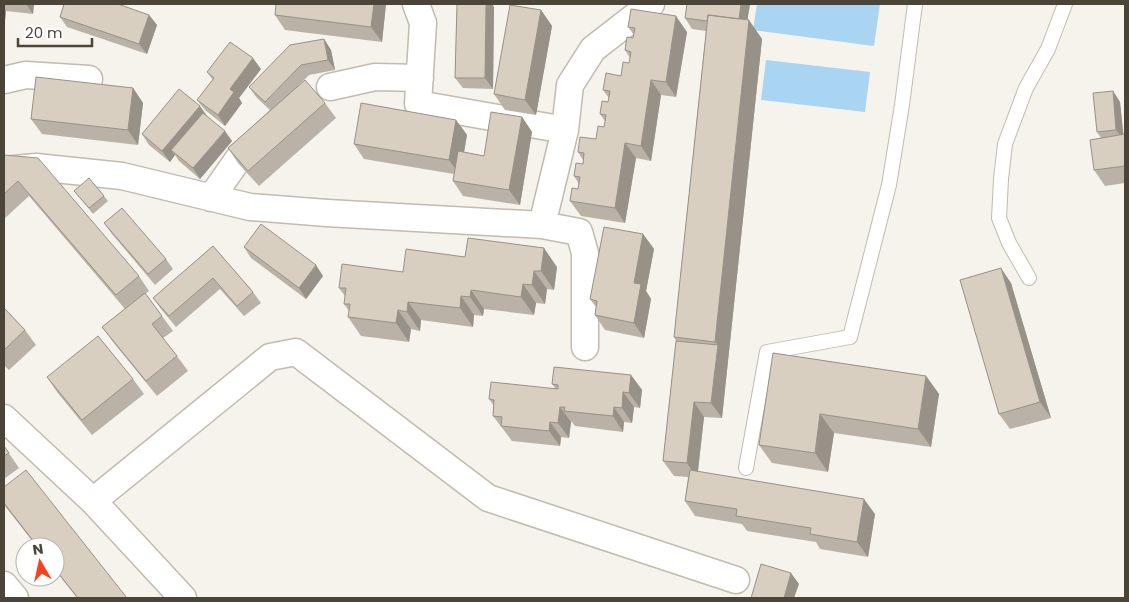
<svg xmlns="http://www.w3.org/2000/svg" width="1129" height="602" viewBox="0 0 1129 602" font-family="Poppins,sans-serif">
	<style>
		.water { fill: #a9d4f2 }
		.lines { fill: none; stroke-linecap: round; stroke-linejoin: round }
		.service-casing { stroke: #c2bbae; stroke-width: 16 }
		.minor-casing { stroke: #c2bbae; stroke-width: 29 }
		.service { stroke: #fff; stroke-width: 14 }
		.minor { stroke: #fff; stroke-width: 26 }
		.wall { fill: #bab2a6 }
		.shaded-wall { fill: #979187 }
		.building { fill: #d8cfc1; stroke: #979187 }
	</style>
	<rect width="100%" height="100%" fill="#f6f3ec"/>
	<path class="water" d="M757 4H880L874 46 753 30Z
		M766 60 870 72 865 112 761 100Z"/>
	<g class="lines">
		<g class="service-casing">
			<path id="service" d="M1029 278 1009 243 999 218 1001 179 1005 144 1026 88 1048 49 1065 4
				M746 468 767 352 850 337 889 185 902 105 915 4"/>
		</g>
		<g class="minor-casing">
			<path id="minor" d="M416 4 423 23 418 104 565 130
				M4 80 26 75 89 79
				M330 87 375 77 420 78
				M4 170 36 167 122 176 250 207 327 213 542 225 579 232 585 253V347
				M211 198 239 158
				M542 225 565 130 570 85 593 49 651 4
				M4 418 93 501 183 598
				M93 501 270 357 296 352 488 498 736 580
				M4 585 15 598"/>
		</g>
		<use href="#service" class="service"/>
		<use href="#minor" class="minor"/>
	</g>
	<path class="wall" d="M4 4H34L33 14 6 11 4 31Z
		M276 4H386L382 42 285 30 275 15Z
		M457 4H492L494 7 493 89 463 88 455 78Z
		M687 4H750L747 20 762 39 722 418 704 417 698 472 875 514 868 557 820 549 816 542 747 531 742 524 695 516 685 501 688 477 674 476 663 461 676 341 674 337 706 31 692 29 685 18Z
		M541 10 552 26 536 115 505 110 494 94Z
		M149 15 157 25 147 54 67 27 60 17Z
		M628 27 687 32 676 97 661 95 651 161 636 158 625 223 581 216 570 201 578 189 579 184 574 176 583 164V160L578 152 596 139 604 127 605 121 600 114 608 102 609 98 603 90 621 76 629 63 630 58 625 50 633 38 634 35Z
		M324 39 331 50 335 70 309 75 299 85 325 103 336 118 259 186 238 163 228 148 270 110 257 98 249 87Z
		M261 69 239 98 242 103 225 126 205 110 197 100 213 80 207 72Z
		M133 88 143 103 138 145 42 134 31 119Z
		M1113 91 1120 102 1123 135 1125 134V183L1105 186 1094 170 1101 138 1097 132Z
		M206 115 232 141 200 179 179 161 175 155 170 162 149 145 142 134Z
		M522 117 532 132 520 205 463 196 453 181 454 174 364 159 354 144 456 120 467 135 464 152 484 156Z
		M4 155 139 276 149 291 145 294 162 316 173 331 163 338 177 356 188 371 157 396 113 342 102 327 125 309 29 196 4 219Z
		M74 191 104 196 108 201 93 214Z
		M104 223 166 259 173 269 155 285 112 234Z
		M643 234 654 249 646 291 651 299 644 338 605 330 595 315 596 307 590 299Z
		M213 246 253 292 261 303 244 316 220 289 176 327 161 309 153 298Z
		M244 247 323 276 306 299 251 258Z
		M465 257 557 267 554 290 547 289 545 304 536 303 534 315 484 309 483 316 474 315 473 327 421 320 420 331 411 329 409 342 361 336 348 317 349 311 344 304 345 296 339 288Z
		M1011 283 1051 418 1010 429 999 414Z
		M4 308 25 330 36 345 9 370 4 365Z
		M773 353 926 376 939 394 931 447 834 433 828 472 772 463 759 445Z
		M631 375 642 390 640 408 634 407 632 423 624 422 623 432 575 426 572 422H571L569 438 561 437 560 446 512 441 493 416 494 406 489 399 555 388 552 384Z
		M47 377 133 379 144 394 92 435 57 392Z
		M4 446 19 468 4 479Z
		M4 487 127 598H77L55 570V547H37L4 505Z"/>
	<path class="shaded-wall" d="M26 4H34L33 14Z
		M374 4H386L382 42 371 27Z
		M486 4H492L494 7 493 89 485 78Z
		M741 4H750L745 36 738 25Z
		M4 8 6 11 4 31Z
		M541 10 552 26 536 115 525 100Z
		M149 15 157 25 147 54 139 44Z
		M676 16 687 32 676 97 666 82Z
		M749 20 762 39 722 418 711 403 718 345 715 342Z
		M324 39 331 50 335 70 328 60Z
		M253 58 261 69 239 98 242 103 225 126 218 115 230 89Z
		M651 80 661 95 651 161 641 146Z
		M133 88 143 103 138 145 128 130Z
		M1113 91 1120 102 1124 140 1116 130Z
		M200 106 207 116 171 150 175 155 170 162 162 151Z
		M522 117 532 132 520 205 509 190Z
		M456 120 467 135 460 175 449 160Z
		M225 131 232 141 200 179 193 168Z
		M625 143 636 158 625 223 615 208Z
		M643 234 654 249 646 291 651 299 644 338 634 323V283Z
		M544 248 557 267 554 290 541 271Z
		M316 265 323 276 306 299 299 288Z
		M1001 268 1011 283 1051 418 1040 402Z
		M534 271 547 289 545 304 532 285Z
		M523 284 536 303 534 315 521 297Z
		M471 290 484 309 483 316 470 297Z
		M461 296 474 315 473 327 460 308Z
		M408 302 421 320 420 331 407 312Z
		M398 310 411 329 409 342 396 323Z
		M631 375 642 390 640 408 629 393Z
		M926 376 939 394 931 447 918 429Z
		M623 392 634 407 632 423 622 408Z
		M694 402 704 417 697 478 687 463Z
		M560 407 571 422 569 438 558 423Z
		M614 407 624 422 623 432 613 416Z
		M820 414 834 433 828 472 815 453Z
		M550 422 561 437 560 446 549 431Z
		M864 499 875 514 868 557 857 542Z
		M791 573 799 584 794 598H784Z"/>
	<path class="building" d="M64 4H118L149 15 139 44 60 17Z
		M276 4H374L371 27 275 15Z
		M457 4H486L485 78H455Z
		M687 4H741L739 19 708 15 707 21 685 18Z
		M510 5 541 10 525 100 494 94Z
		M631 9 676 16 666 82 651 80 641 146 625 143 615 208 570 201 572 188 578 189 580 177 574 176 576 163 583 164 584 153 578 152 580 137 596 139 598 126 604 127 606 115 600 114 602 101 608 102 610 91 603 90 606 73 621 76 623 62 629 63 631 52 625 50 627 37 633 38 635 28 628 27Z
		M708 15 749 20 715 342 674 337Z
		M324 39 328 60 301 65 265 102 249 87 290 45Z
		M230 42 253 58 230 89 234 92 218 115 197 100 214 78 207 72Z
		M36 77 133 88 128 130 31 119Z
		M305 80 325 103 248 171 228 148Z
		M179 89 200 106 162 151 142 134Z
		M1113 91 1116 130 1097 132 1093 93Z
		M361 103 456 120 449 160 354 144Z
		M491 112 522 117 509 190 453 181 458 151 484 156Z
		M203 113 225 131 193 168 171 150Z
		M1125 134V166L1094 170 1090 140Z
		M4 155 38 158 139 276 116 295 18 181 4 194Z
		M89 178 104 196 89 208 74 191Z
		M122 208 166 259 148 274 104 223Z
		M261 224 316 265 299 288 244 247Z
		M604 227 643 234 634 283 641 284 634 323 595 315 597 301 590 299Z
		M468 238 544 248 541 271H534L532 285 523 284 521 297 471 290 470 297 461 296 460 308 408 302 407 312 398 310 396 323 348 317 350 304H344L346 288H339L342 264 403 272 406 249 465 257Z
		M213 246 253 292 237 306 213 278 169 316 153 298Z
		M1001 268 1040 402 999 414 960 280Z
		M145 293 162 316 152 324 177 356 146 381 102 327Z
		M4 308 25 330 4 350Z
		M98 336 133 379 82 420 47 377Z
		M676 341 718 345 711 403 694 402 687 463 663 461Z
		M773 353 926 376 918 429 820 414 815 453 759 445Z
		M554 367 631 375 629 393 623 392 622 408 614 407 613 416 564 411 565 407H560L558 423 550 422 549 431 501 426 502 417 493 416 494 400 489 399 491 382 558 389V385L552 384Z
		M4 446 9 453 4 456Z
		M26 470 127 598H78L55 569V547H38L4 503V487Z
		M690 470 864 499 857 542 810 534 811 528 736 516 737 509 685 501Z
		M761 564 791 573 784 598H751Z"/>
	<rect width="1129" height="602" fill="none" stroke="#4b4439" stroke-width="10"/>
	<g transform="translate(40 562) rotate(351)"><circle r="24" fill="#ffffff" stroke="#b7b4b0"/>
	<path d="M0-4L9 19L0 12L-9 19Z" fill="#fc3f1d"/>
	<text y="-8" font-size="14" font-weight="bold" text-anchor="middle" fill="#4b4439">N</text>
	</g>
	<path d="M18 38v8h74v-8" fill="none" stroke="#4b4439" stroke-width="2.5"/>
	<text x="25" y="38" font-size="15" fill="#4b4439" stroke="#ffffff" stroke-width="4" paint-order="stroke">20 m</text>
</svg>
